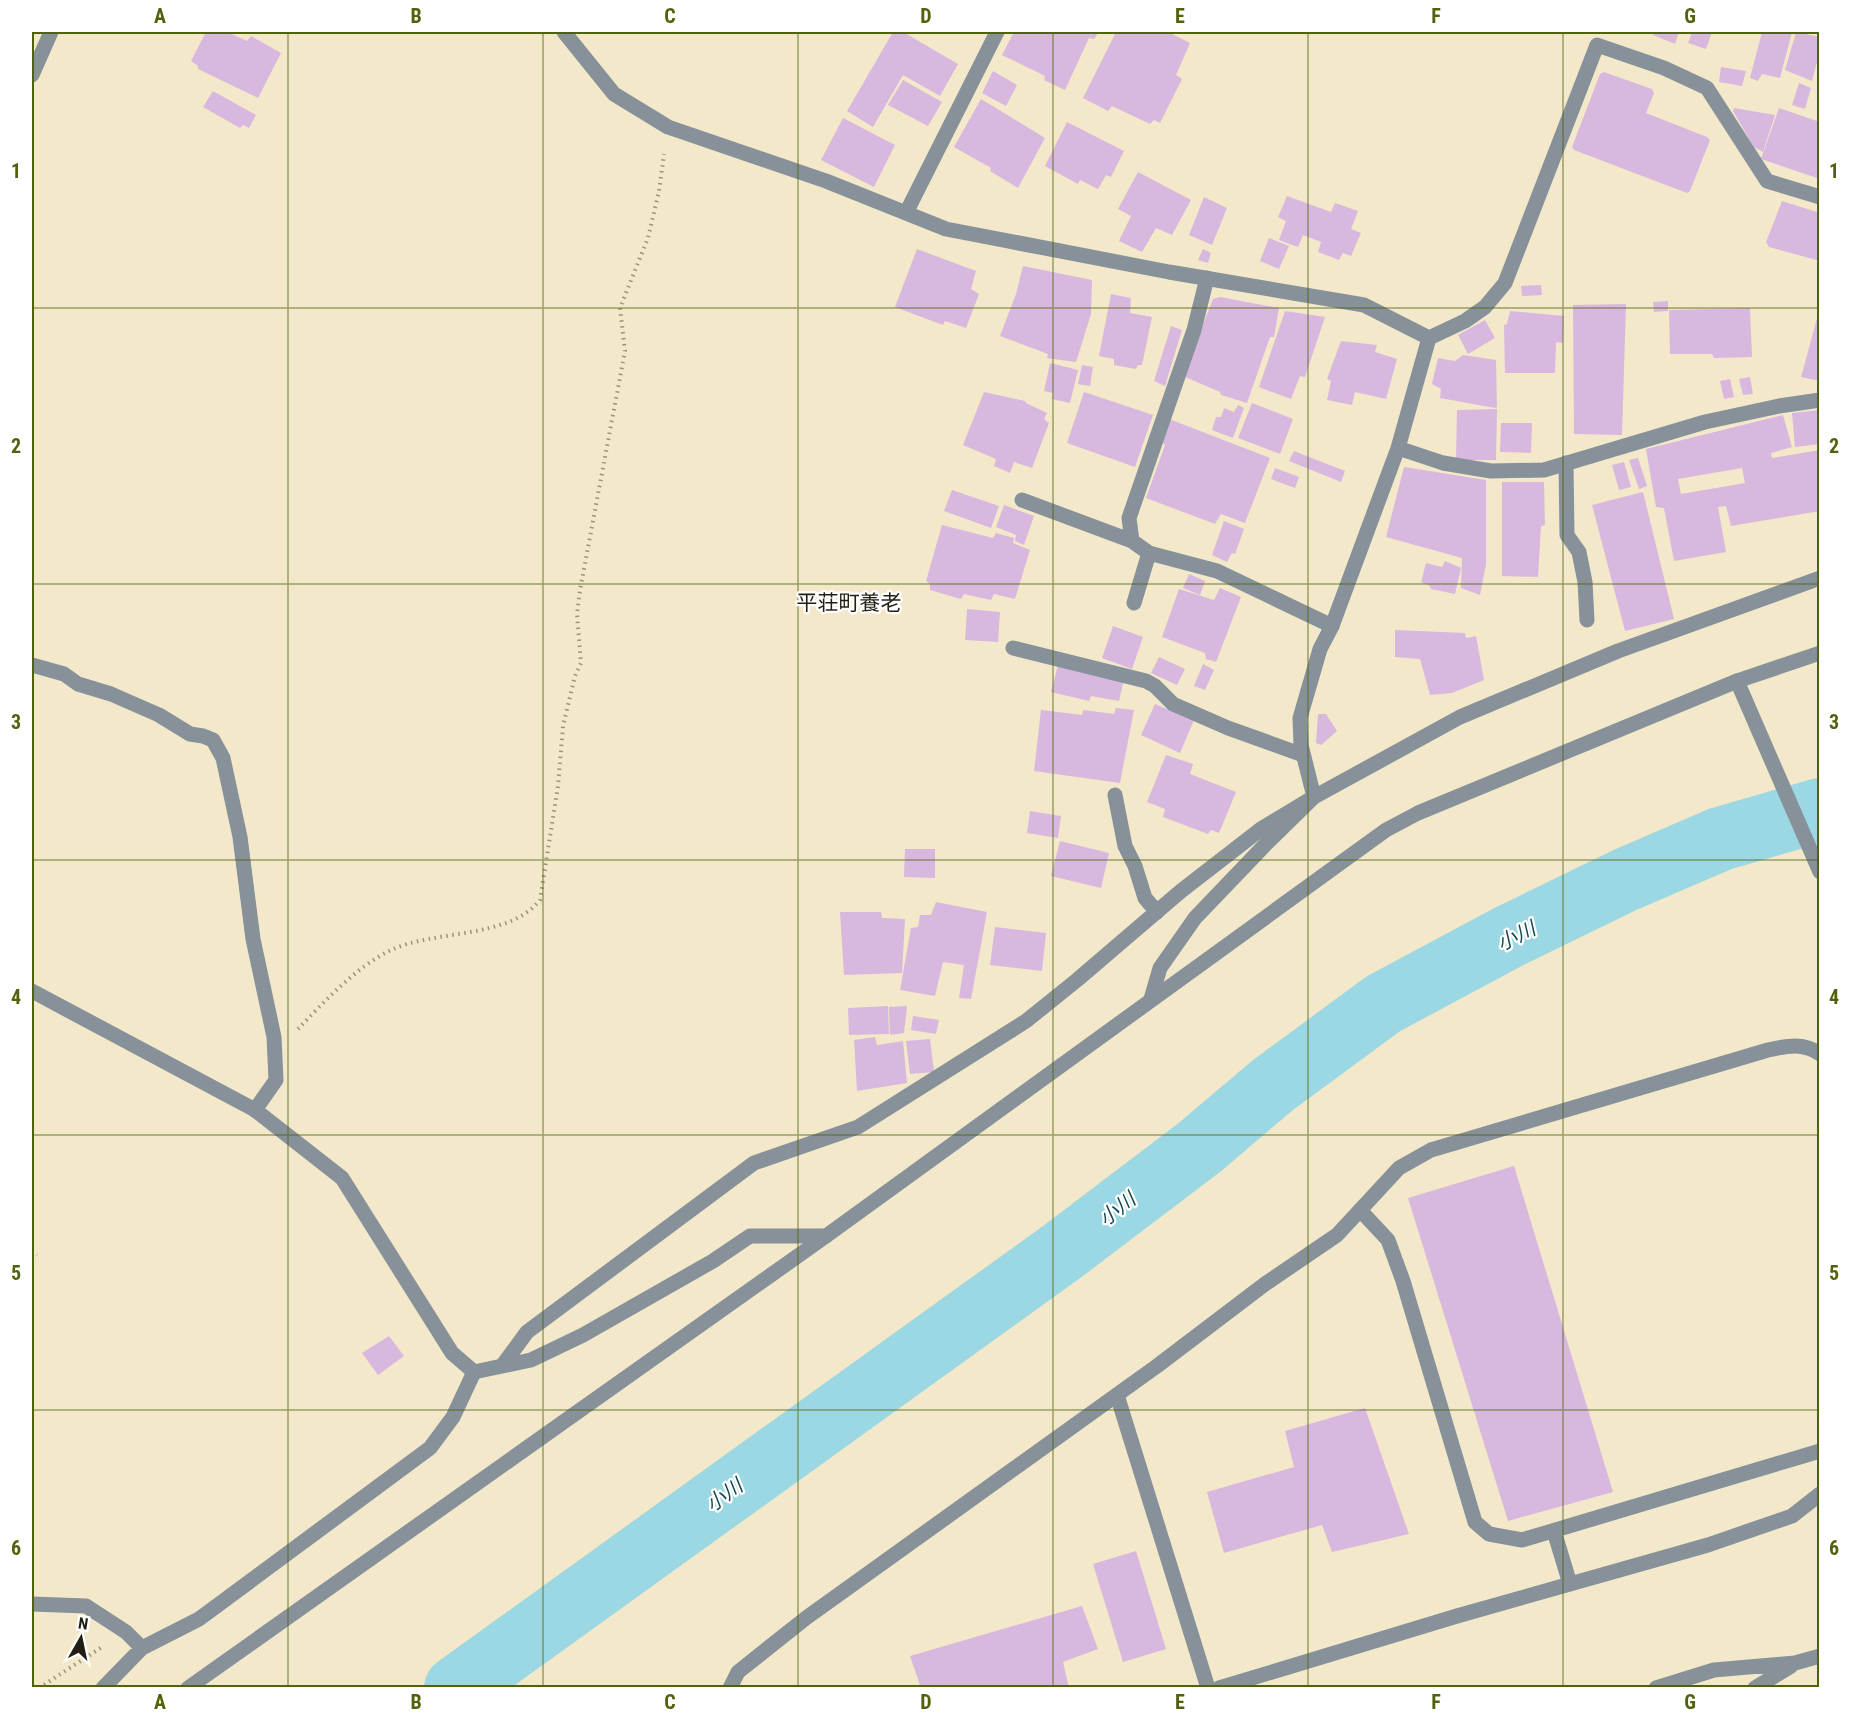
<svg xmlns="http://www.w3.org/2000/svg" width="1851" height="1719" viewBox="0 0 1851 1719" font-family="'Roboto Condensed','Noto Sans JP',sans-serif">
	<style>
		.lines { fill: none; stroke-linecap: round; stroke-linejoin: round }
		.river { stroke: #9cd8e3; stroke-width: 64 }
		.building { fill: #d8b8de; fill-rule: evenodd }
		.path { stroke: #9b937d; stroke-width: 4; stroke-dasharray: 1.5 4.5; stroke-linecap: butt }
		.service { stroke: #86919a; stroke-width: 15 }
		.minor { stroke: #86919a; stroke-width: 15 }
		.tertiary { stroke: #86919a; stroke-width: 15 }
		.grid { fill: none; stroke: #4f630c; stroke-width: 1.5; stroke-opacity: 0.55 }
		.labels { text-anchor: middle; stroke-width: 4.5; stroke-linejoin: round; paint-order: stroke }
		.water-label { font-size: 20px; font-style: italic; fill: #144952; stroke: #fff }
		.quarter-label { font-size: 21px; fill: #221e13; stroke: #fff }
		.neatline { fill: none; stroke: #4f630c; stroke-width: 2 }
		.grid-label { font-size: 20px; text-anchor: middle; font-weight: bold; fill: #4f630c }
	</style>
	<rect width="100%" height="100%" fill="#f4e8ca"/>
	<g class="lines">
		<path class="river" d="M456 1688 1063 1251 1200 1147 1273 1085 1383 1004 1508 937 1625 880 1720 839 1820 810"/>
	</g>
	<path class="building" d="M206 32H227L247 41 251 36 281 53 258 98 198 69V66L191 61Z
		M893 32H903L958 64 940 96 903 75 873 127 847 111Z
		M1014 32H1099L1094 39 1089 38 1065 90 1044 80 1045 76 1002 55Z
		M1116 32H1168L1190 43 1176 75 1182 79 1160 123 1154 120 1150 124 1112 106 1108 111 1083 98Z
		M1654 32H1679L1675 44 1653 35Z
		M1692 32H1712L1706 49 1688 43Z
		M1762 32H1792L1780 78 1762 74 1758 81 1750 78Z
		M1796 32 1820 37V51L1812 81 1785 70Z
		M1721 67 1746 71 1742 86 1719 82Z
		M993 71 1017 85 1006 106 982 93Z
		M1604 72 1652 89 1654 93 1646 113 1707 137 1710 140 1690 191 1687 193 1574 150 1572 147 1600 74Z
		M903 80 942 102 928 126 888 105Z
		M1799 83 1811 88 1805 109 1792 105Z
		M213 91 256 115 249 128 243 125 240 128 203 107Z
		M981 99 1045 138 1018 188 990 171 991 168 954 147Z
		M1734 108 1775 115 1763 152 1754 147 1733 111Z
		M1779 108 1817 121 1820 115V179L1761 159Z
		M843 118 895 145 874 187 821 160Z
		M1067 122 1124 151 1111 177 1106 175 1098 189 1080 180 1078 184 1045 166Z
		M1138 172 1191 200 1172 235 1156 228 1142 252 1119 241 1131 216 1118 209Z
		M1287 196 1331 212 1335 203 1358 211 1351 229 1361 233 1351 256 1343 253 1339 260 1318 252 1321 242 1303 235 1298 247 1279 240 1286 221 1278 217Z
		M1204 197 1227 208 1212 245 1189 235Z
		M1782 201 1820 213V261L1769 247 1766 242Z
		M1269 238 1289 246 1279 269 1260 261Z
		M917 249 976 271 971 289 979 294 966 328 945 321 943 325 895 307Z
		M1203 249 1211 253 1208 263 1198 260Z
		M1023 266 1092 280 1091 314 1076 362 1047 358 1048 354 1000 336 1016 294Z
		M1541 285 1542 295 1522 296 1521 286Z
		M1111 294 1131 298 1130 313 1152 317 1142 365H1138L1136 369 1114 365V359L1099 356Z
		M1220 297 1279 308 1274 337H1270L1247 403 1221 395 1220 392 1183 376 1213 299Z
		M1668 301V311L1654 312 1653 302Z
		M1626 304 1622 435 1574 434 1573 305Z
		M1750 308 1752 357 1714 358 1712 354H1670L1669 310Z
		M1285 311 1325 317 1305 377 1300 376 1291 399 1259 387Z
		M1510 311 1564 316 1563 341 1562 343 1556 342 1555 373H1505L1504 325 1507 324Z
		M1819 311 1820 312V381L1801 377Z
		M1485 320 1495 338 1468 354 1458 335Z
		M1171 326 1182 330 1165 386 1154 381Z
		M1341 341 1377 345 1375 352 1397 359 1386 399 1355 392 1352 405 1327 400 1331 381 1327 379Z
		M1463 355 1496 360 1497 407 1495 408 1440 398 1441 389 1432 384 1438 358 1455 361Z
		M1050 363 1078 370 1070 403 1052 399 1053 393 1044 391Z
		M1082 365 1093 367 1090 386 1078 384Z
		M1750 377 1753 394 1743 395 1739 379Z
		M1730 379 1734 397 1724 399 1720 381Z
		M984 392 1025 401 1026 403 1047 413 1044 419 1049 423 1032 468 1014 462 1010 473 994 466 996 459 963 445Z
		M1084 392 1153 415 1135 467 1067 443Z
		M1252 403 1293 419 1280 454 1238 438Z
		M1238 405 1244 408 1233 438 1212 430 1216 417H1221L1224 408 1234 412Z
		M1497 409 1496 460H1456L1457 410Z
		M1820 410V444L1795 447 1792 413Z
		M1783 415 1792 447 1771 453 1772 458 1820 450V511L1731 526 1726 506 1718 507 1726 552 1674 561 1664 508 1656 507 1646 449ZM1742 468 1745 483 1681 494 1678 479Z
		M1169 419 1270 458 1245 523 1221 514 1215 524 1146 498 1165 445 1160 441Z
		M1501 423H1532L1531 453 1500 452Z
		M1294 451 1345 471 1341 482 1289 461Z
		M1638 458 1647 486 1639 489 1629 460Z
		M1624 462 1631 487 1619 490 1612 465Z
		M1404 467 1486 480V564L1480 595 1461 588 1462 558 1386 537Z
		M1275 468 1299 477 1295 488 1271 479Z
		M1502 482H1544L1545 525 1541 526 1538 577 1502 576Z
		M952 490 999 506 991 528 944 511Z
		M1643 492 1674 619 1625 631 1592 505Z
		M1004 505 1034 516 1024 545 1015 541 1016 535 996 527Z
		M1224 521 1244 529 1235 554 1232 553 1227 562 1212 555Z
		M942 525 993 538 996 533 1014 538 1013 543 1030 550 1015 599 994 594 991 600 964 594 961 599 930 590V584L926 581Z
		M1445 561 1461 568 1455 594 1431 589 1430 586 1421 582 1426 563 1442 567Z
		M1189 574 1205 581 1200 595 1183 588Z
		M1220 588 1241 597 1216 662 1206 659 1205 653 1162 637 1179 589 1214 600Z
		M967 609 1000 612 998 642 965 640Z
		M1113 626 1143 637 1132 669 1102 658Z
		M1395 630 1465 633 1466 638 1476 636 1484 680 1452 693 1430 695 1420 659 1395 657Z
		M1159 657 1185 669 1177 685 1151 673Z
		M1203 664 1214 670 1205 690 1194 686Z
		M1058 665 1124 679 1119 701 1091 696 1089 701 1051 692Z
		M1155 704 1194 720 1180 753 1141 735Z
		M1116 708 1134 710 1120 783 1034 771 1041 710 1082 715 1083 710 1114 714Z
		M1318 714H1326L1337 731 1321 745 1316 743Z
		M1166 755 1193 764 1190 774 1236 792 1219 833 1211 830 1208 834 1163 817 1165 809 1147 802Z
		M1030 811 1061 816 1058 838 1027 833Z
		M1060 841 1109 853 1101 888 1051 876Z
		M905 849H935V878L904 877Z
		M936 902 987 912 971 999 959 998 964 965 943 962 935 996 900 990 911 928 918 927 920 915H931Z
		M840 912H881L882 918 905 919 902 973 844 975Z
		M995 927 1046 933 1042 971 990 965Z
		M888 1006 889 1034 849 1035 848 1008Z
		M907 1006 904 1033 890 1035 889 1007Z
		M913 1016 939 1020 936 1034 911 1030Z
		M875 1037 877 1045 903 1041 907 1083 857 1091 854 1040Z
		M930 1039 934 1072 910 1074 906 1041Z
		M1514 1166 1613 1492 1508 1521 1408 1198Z
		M389 1336 404 1356 378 1375 362 1353Z
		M1365 1408 1409 1534 1332 1552 1322 1525 1224 1553 1207 1492 1294 1467 1285 1431Z
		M1136 1551 1166 1649 1123 1662 1093 1564Z
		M1082 1606 1098 1649 1063 1662 1069 1688H921L910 1656Z"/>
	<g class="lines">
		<path class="path" d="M298 1029C324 1002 355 968 389 951 433 929 508 940 540 900L558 786 563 726 575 676 581 663 577 614 580 590 625 351 620 308 648 238 659 191 664 154
			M32 1251 37 1255
			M39 1688 102 1647"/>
		<path class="service" d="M1207 278 1194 330 1129 518 1132 541 1149 553 1217 571 1332 626
			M1566 463 1567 535 1579 552 1585 582 1587 620
			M1022 500 1132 541
			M1134 603 1149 553
			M1013 648 1146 681 1155 686 1173 704 1228 728 1303 755
			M32 665 64 674 78 684 111 694 159 715 190 734 203 736 213 740 223 758 240 837 253 939 274 1037 276 1080 255 1110
			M1115 795 1125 846 1135 866 1145 898 1157 912
			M1360 1210 1388 1240 1403 1281 1475 1522 1489 1534 1522 1540 1820 1451
			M1117 1395 1208 1688
			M1554 1531 1570 1584
			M730 1688 738 1672 806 1618 1157 1366 1265 1284 1337 1235 1399 1168 1431 1150 1768 1050C1786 1046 1804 1042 1820 1054
			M1219 1688 1457 1616 1708 1545 1792 1516 1820 1494"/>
		<path class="minor" d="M564 32 614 94 668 127 826 181 946 229 1169 272 1364 305 1429 338
			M32 75 51 32
			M906 213 997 32
			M1398 448 1443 463 1491 471 1544 470 1705 422 1779 406 1820 400
			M1737 681 1820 872
			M1151 999 1160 968 1195 918 1264 846 1314 797 1301 745 1300 718 1320 649 1332 626 1398 448 1429 338 1465 321 1485 307 1505 283 1597 45 1664 68 1707 88 1767 181 1820 197
			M502 1366 527 1332 754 1163 858 1127 1026 1021 1077 980 1181 891 1261 829 1314 797 1460 717 1618 651 1820 578
			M32 1604 86 1606 126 1632 142 1648
			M103 1688 142 1648 199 1619 430 1448 453 1417 474 1372 531 1360 583 1335 713 1261 750 1236H826
			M1656 1688 1714 1670 1795 1663 1820 1656
			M1755 1688 1791 1666"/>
		<path class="tertiary" d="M32 991 255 1110 342 1178 452 1353 474 1372
			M188 1688 826 1236 1386 830 1418 813 1737 681 1820 653"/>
	</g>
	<path class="grid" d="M288 32V1688M543 32V1688M798 32V1688M1053 32V1688M1308 32V1688M1563 32V1688M32 308H1820M32 584H1820M32 860H1820M32 1135H1820M32 1410H1820"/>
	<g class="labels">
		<g class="water-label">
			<text transform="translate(1516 936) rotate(-27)" y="7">小川</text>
			<text transform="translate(1117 1209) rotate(-38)" y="7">小川</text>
			<text transform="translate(724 1495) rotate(-36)" y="7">小川</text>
		</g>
		<g class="quarter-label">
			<text x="849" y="610">平荘町養老</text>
		</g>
	</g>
	<rect width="1851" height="1719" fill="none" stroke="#ffffff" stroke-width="66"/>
	<g transform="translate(81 1638) rotate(9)" stroke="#ffffff" stroke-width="4.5" paint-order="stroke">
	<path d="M0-4.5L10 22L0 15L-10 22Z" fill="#221e13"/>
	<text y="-9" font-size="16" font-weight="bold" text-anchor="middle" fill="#221e13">N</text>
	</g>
	<rect x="33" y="33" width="1785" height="1653" class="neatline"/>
	<g class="grid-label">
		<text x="160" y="23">A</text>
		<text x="416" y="23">B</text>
		<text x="670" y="23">C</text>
		<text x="926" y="23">D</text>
		<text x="1180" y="23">E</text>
		<text x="1436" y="23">F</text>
		<text x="1690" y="23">G</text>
		<text x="16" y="178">1</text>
		<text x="1834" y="178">1</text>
		<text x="16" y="453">2</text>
		<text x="1834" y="453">2</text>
		<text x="16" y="729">3</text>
		<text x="1834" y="729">3</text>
		<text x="16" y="1004">4</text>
		<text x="1834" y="1004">4</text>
		<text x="16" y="1280">5</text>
		<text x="1834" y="1280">5</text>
		<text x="16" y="1555">6</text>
		<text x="1834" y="1555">6</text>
		<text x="160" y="1709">A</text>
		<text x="416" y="1709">B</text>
		<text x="670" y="1709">C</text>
		<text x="926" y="1709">D</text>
		<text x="1180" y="1709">E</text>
		<text x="1436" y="1709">F</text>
		<text x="1690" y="1709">G</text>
	</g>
</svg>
